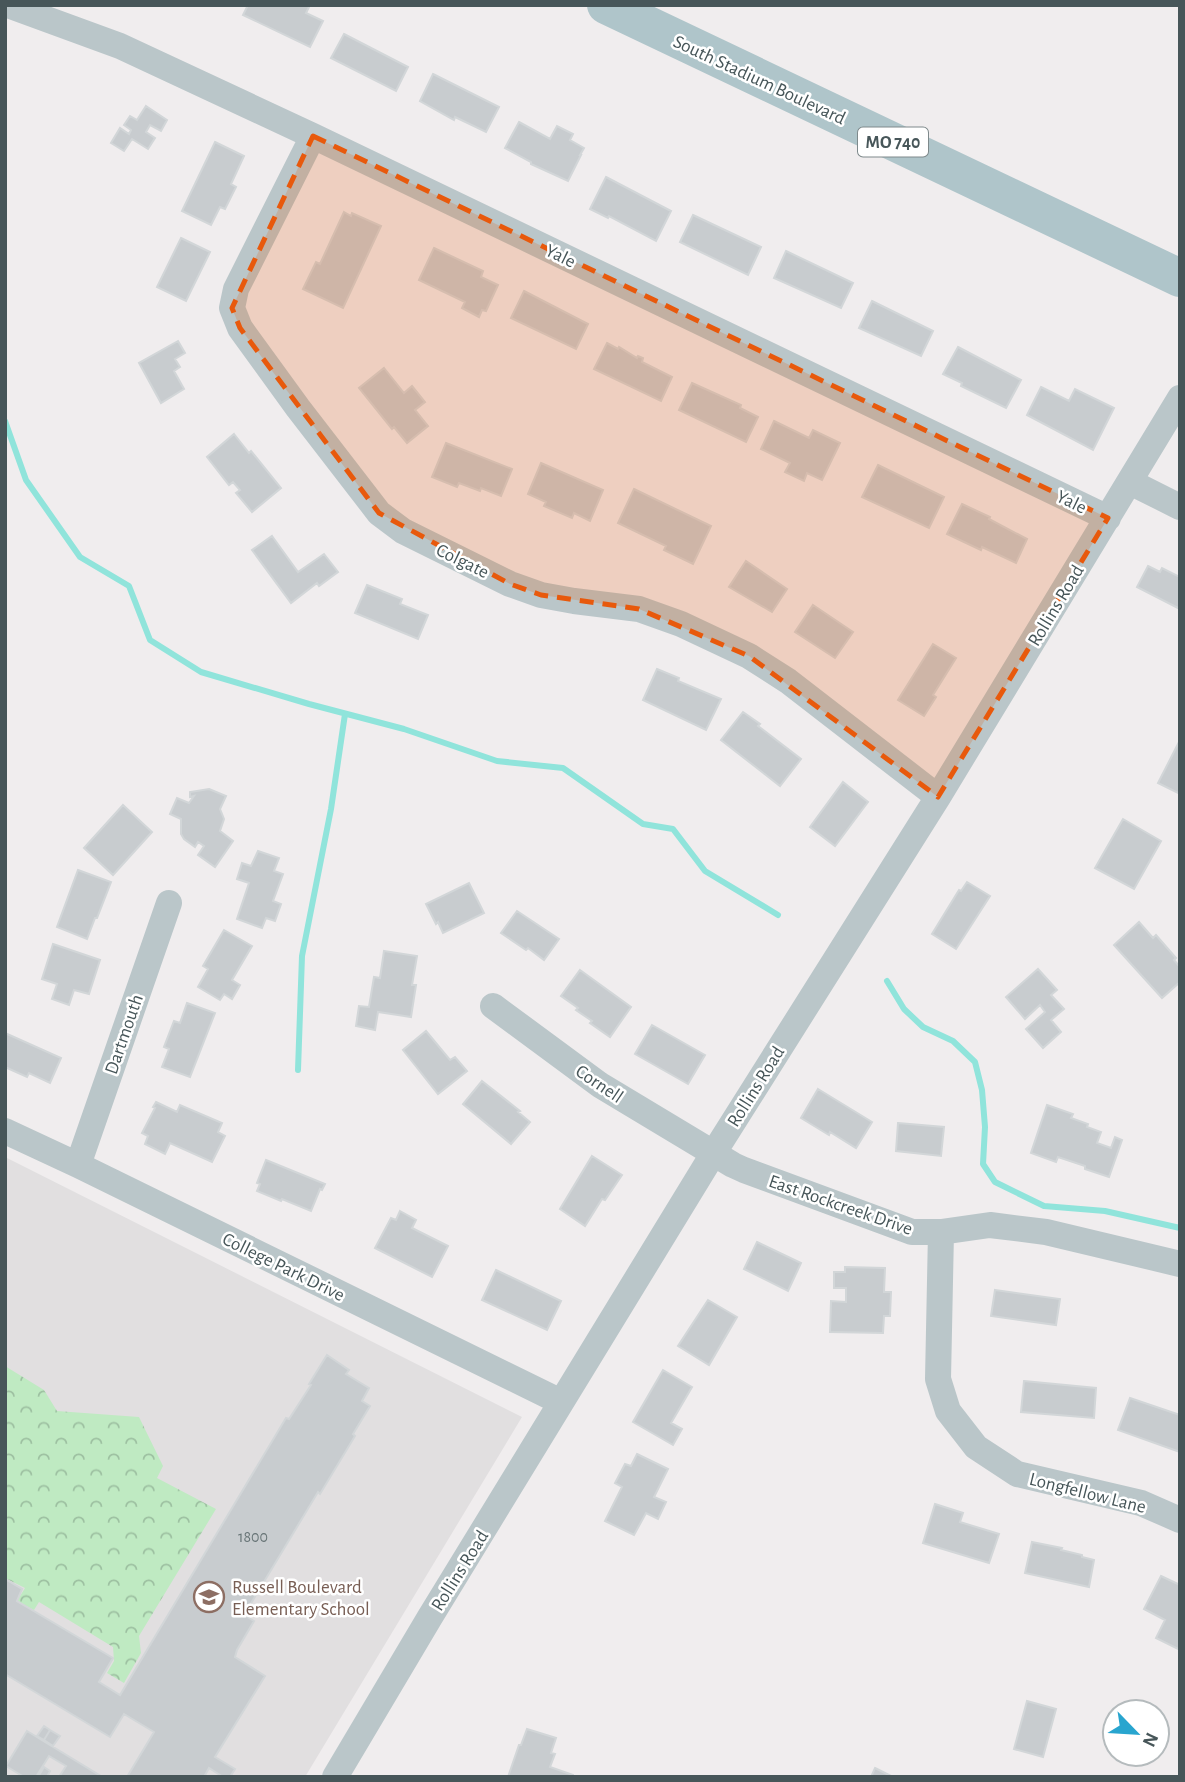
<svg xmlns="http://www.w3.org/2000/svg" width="1185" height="1782" viewBox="0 0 1185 1782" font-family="'Alegreya Sans',sans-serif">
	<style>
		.education { fill: #e1dfe0 }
		.park { fill: url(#park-crowns) }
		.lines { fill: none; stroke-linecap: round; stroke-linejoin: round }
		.stream { stroke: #90e4db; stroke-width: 6 }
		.building { fill: #c8cccf; stroke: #d2d6d8; stroke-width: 2 }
		.street { stroke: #bac6c9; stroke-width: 26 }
		.primary { stroke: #afc5ca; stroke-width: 38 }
		.marked { fill: #e8590c; fill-opacity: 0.2; stroke: #e8590c; stroke-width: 5; stroke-dasharray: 14 9; stroke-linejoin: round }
		.labels { text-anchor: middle; stroke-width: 5; stroke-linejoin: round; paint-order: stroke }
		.number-label { font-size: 16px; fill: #677476 }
		.shield { fill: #fff; stroke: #7e898b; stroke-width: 2 }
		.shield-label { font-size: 18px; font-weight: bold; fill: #475659 }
		.street-label { font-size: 19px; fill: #475659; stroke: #fff }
		.education-label { font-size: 19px; fill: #785e54; stroke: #fff; text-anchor: start }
	</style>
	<defs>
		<pattern id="park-crowns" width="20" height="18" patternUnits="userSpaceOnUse" patternTransform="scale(1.75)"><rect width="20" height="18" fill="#bfeac2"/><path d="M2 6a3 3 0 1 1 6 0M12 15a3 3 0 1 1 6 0" fill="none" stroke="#9dc0a1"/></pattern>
	</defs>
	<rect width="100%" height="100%" fill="#f0edee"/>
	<path class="education" d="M5 1157 522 1417 305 1777H5Z"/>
	<path class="park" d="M5 1366 44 1390 57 1411 139 1417 163 1466 157 1478 216 1509 139 1636 141 1653 124 1683 107 1673 114 1661 113 1647 39 1602 34 1610 17 1601 25 1588 5 1578Z"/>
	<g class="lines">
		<path class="stream" d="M5 421 26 480 80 557 129 586 150 640 201 672 309 704 404 729 497 761 563 768 643 824 673 829 705 871 778 915
			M887 981 904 1009 923 1027 953 1041 975 1062 982 1090 985 1127 983 1164 995 1182 1044 1206 1105 1211 1180 1228
			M298 1070 302 956 331 809 345 714"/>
	</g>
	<path class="building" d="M248 5H310L306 13 323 21 310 47 243 15Z
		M344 34 408 67 396 91 331 58Z
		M433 74 499 107 486 132 455 117 454 120 420 101Z
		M146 106 167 120 161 131 150 125 146 132 155 138 148 149 132 139 124 151 111 143 120 128 129 134 131 130 124 125 130 116 137 120Z
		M519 122 550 139 557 126 573 134 570 140 584 148 580 155H581L568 181 531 164V162L505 148Z
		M215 142 244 156 231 184 236 187 225 209 220 207 211 225 182 211Z
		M606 177 671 211 656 241 609 216 608 218 590 209Z
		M344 212 351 216 352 213 381 226 343 308 303 289 316 262 320 264Z
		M693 215 761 247 748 275 680 242Z
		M181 238 210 252 186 301 157 287Z
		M434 248 483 271 481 277 498 285 486 311 482 310 479 317 462 308 465 302 419 280Z
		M786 251 853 283 841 308 774 278Z
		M524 291 588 324 576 349 511 318Z
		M872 301 933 331 921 356 859 328Z
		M178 341 185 353 175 359 180 367 174 371 184 389 161 403 139 363Z
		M607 343 618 349 619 347 637 358 638 356 643 358 642 362 672 377 661 401 594 369Z
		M958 347 1021 380 1006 408 961 386 962 383 943 374Z
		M384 368 404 393 412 386 425 402 415 410 428 426 407 443 394 427 392 429 359 388Z
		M692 383 741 405 740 408 758 417 746 442 679 410Z
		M1041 387 1069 401 1075 389 1114 408 1093 450 1027 415Z
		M774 421 809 438 813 430 840 443 822 480 807 473 804 481 785 472 790 463 761 449Z
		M234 434 249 453 251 451 281 488 252 512 236 493 240 490 233 482 229 485 207 457Z
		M446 443 512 469 501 496 481 488 480 491 459 483 457 487 432 477Z
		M541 463 603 490 590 521 574 513 572 518 544 506 546 502 528 494Z
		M878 465 944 497 929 528 862 497Z
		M634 489 711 526 693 564 664 550 666 546 618 523Z
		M962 504 990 517 989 519 1027 539 1016 563 982 547 981 550 947 534Z
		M272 536 298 572 324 554 338 572 319 586 317 583 291 603 252 550Z
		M746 561 787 589 772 612 729 587Z
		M1148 566 1160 572 1162 568 1180 577V609L1137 587Z
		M367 585 402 599 400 604 428 615 418 639 355 613Z
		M813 605 853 632 835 658 795 632Z
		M933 644 956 658 933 695 936 697 924 716 898 700Z
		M657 669 679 678 678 681 721 699 706 730 643 700Z
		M743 712 760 724 758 726 801 759 780 786 721 740Z
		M1180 740V794L1158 783Z
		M843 782 868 802 835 846 810 827Z
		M209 789 226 796 220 809 224 819 220 831 233 841 215 867 198 855 204 846 198 842 195 847 184 839 181 834V819L170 814 177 798 189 803 194 796 190 797V792Z
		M123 805 152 832 113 875 84 848Z
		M1123 819 1161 841 1134 889 1095 868Z
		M258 851 279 858 274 871 283 874 273 901 281 904 275 921 266 918 262 928 237 919 249 883 237 879 242 863 251 866Z
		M78 870 111 882 97 918H95L87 939 57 927Z
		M967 882 990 896 956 949 932 934 959 890 961 891Z
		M469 883 484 913 443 933 438 922 436 924 426 904Z
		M517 911 559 939 544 960 528 948 526 950 501 933Z
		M1139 922 1153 938 1156 935 1176 958 1174 960 1180 967V982L1162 998 1114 945Z
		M224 930 252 946 232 980 240 985 232 999 224 994 220 1000 198 987 208 969 203 966Z
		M53 944 100 960 89 994 74 990 69 1005 52 999 57 984 42 979Z
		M384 951 417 956 412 985H416L411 1017 378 1012 375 1030 356 1026 359 1006 369 1007 374 977 380 978Z
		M1038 969 1057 990 1051 995 1064 1009 1051 1020 1061 1032 1043 1048 1026 1029 1045 1012 1040 1005 1025 1019 1006 997Z
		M580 970 631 1007 610 1037 590 1023 592 1021 576 1010 578 1008 561 996Z
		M187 1003 215 1013 190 1077 162 1067 169 1049 164 1047 174 1021 180 1023Z
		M652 1025 705 1055 688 1084 635 1054Z
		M426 1031 450 1060 455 1057 467 1071 438 1094 403 1050Z
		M5 1033 61 1058 50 1083 29 1073 27 1077 5 1067Z
		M482 1081 520 1111 518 1112 530 1122 511 1144 463 1104Z
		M818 1089 872 1122 856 1148 830 1132 829 1135 801 1118Z
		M156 1102 177 1112 180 1105 222 1123 218 1132 225 1136 212 1162 170 1143 165 1154 145 1144 148 1136 142 1133 155 1108 153 1107Z
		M1047 1105 1073 1114 1071 1118 1088 1124 1087 1127 1101 1132 1097 1143 1111 1148 1115 1137 1122 1140 1109 1177 1085 1169V1166L1058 1157 1056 1162 1031 1153Z
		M898 1123 944 1127 941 1156 896 1151Z
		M592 1156 622 1175 605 1200 602 1199 585 1226 560 1209Z
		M266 1160 325 1184 322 1190 320 1189 311 1211 282 1199 281 1201 257 1191 260 1184 257 1183Z
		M400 1211 416 1220 412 1228 448 1246 432 1277 375 1248 391 1218 396 1220Z
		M757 1242 801 1263 788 1291 744 1269Z
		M845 1267 885 1268 884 1292H891L890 1316H884L883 1333 830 1332 831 1301 846 1302V1288H834V1272H845Z
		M496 1270 561 1301 547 1330 482 1300Z
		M995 1290 1060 1299 1056 1325 991 1316Z
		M708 1300 737 1317 709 1365 678 1346Z
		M327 1355 349 1370 346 1374 369 1388 362 1401 370 1406 353 1434 355 1436 320 1494 318 1492 244 1615 254 1621 237 1650 235 1657 265 1676 215 1757 235 1769 230 1777H223L209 1768 204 1777H127L154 1732 124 1714 110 1737 5 1674V1579L22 1589 17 1601 113 1658 99 1682 120 1695 286 1418 289 1419 311 1385 309 1384Z
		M663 1370 692 1387 671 1423 682 1429 673 1445 633 1422Z
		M1024 1381 1096 1388 1094 1418 1021 1412Z
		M1130 1398 1180 1415V1452L1118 1430Z
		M637 1454 668 1469 654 1497 666 1502 658 1519 646 1513 634 1535 605 1521 622 1487 615 1483 625 1464 631 1466Z
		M935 1504 963 1513 960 1522 999 1534 989 1563 923 1543Z
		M1032 1542 1062 1548 1061 1550 1082 1555V1557L1094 1560 1089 1587 1025 1573Z
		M1161 1576 1180 1585V1650L1156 1638 1165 1620 1144 1609Z
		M1027 1701 1056 1709 1043 1757 1014 1749Z
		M44 1726 50 1730 44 1740 37 1736Z
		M527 1729 556 1738 551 1753 555 1754 550 1767 573 1775V1777H508L519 1745H521Z
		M50 1730 60 1736 53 1746 44 1740Z
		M27 1731 101 1776 103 1777H59L66 1766 49 1756 36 1777H24L6 1766Z
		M44 1767 50 1771 47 1777H38Z
		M875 1768 893 1777H871Z"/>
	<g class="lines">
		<path class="street" d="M8 5 120 46 313 136 1108 518
			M313 136 236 289 232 308 240 328 298 408 379 513 403 531 510 584 541 595 574 601 639 609 681 624 749 656 788 681 938 797
			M1130 482 1180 507
			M493 1006 600 1085 733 1165 744 1170 912 1232H941L990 1225 1046 1232 1180 1264
			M5 1131 78 1165 561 1402
			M78 1165 169 903
			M941 1232 938 1379 948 1411 976 1447 1017 1474 1141 1503 1180 1520
			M335 1777 430 1617 713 1154 938 797 1180 398"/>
		<path class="primary" d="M606 5 1180 278"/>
	</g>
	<path class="marked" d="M313 136 1108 518 938 797 749 656 639 609 541 595 510 584 379 513 240 328 232 308Z"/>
	<defs>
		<g id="school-ring" transform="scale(1.575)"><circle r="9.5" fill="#fff" stroke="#8d6e63" stroke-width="1.5"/><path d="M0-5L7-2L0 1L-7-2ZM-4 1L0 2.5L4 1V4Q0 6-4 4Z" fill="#8d6e63"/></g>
	</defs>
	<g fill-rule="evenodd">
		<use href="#school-ring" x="209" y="1597"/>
	</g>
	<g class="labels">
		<g class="number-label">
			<text x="253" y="1542">1800</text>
		</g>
		<rect class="shield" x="858" y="127.5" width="70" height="29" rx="5"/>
		<g class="shield-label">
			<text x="893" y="148">MO 740</text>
		</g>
		<g class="street-label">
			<text transform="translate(760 79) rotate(25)" y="7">South Stadium Boulevard</text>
			<text transform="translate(561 255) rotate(26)" y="7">Yale</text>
			<text transform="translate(1072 501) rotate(26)" y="7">Yale</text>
			<text transform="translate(463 560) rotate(26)" y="7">Colgate</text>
			<text transform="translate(1055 605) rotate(-59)" y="7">Rollins Road</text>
			<text transform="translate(123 1034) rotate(-71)" y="7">Dartmouth</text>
			<text transform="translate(600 1083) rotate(34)" y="7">Cornell</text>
			<text transform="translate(755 1086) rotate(-58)" y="7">Rollins Road</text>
			<text transform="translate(841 1204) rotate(19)" y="7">East Rockcreek Drive</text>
			<text transform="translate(284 1266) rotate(26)" y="7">College Park Drive</text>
			<text transform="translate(1088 1492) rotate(14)" y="7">Longfellow Lane</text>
			<text transform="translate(459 1570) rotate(-58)" y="7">Rollins Road</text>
		</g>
		<g class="education-label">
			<text x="232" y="1593">Russell Boulevard<tspan x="232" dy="22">Elementary School</tspan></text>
		</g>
	</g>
	<rect width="1185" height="1782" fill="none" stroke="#475659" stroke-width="14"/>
	<g transform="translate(1136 1733) rotate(115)"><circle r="33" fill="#ffffff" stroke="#b5bbbd" stroke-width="2"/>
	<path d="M0-5L12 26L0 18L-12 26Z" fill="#28a5cf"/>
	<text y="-10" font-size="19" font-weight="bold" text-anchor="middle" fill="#475659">N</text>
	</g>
</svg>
